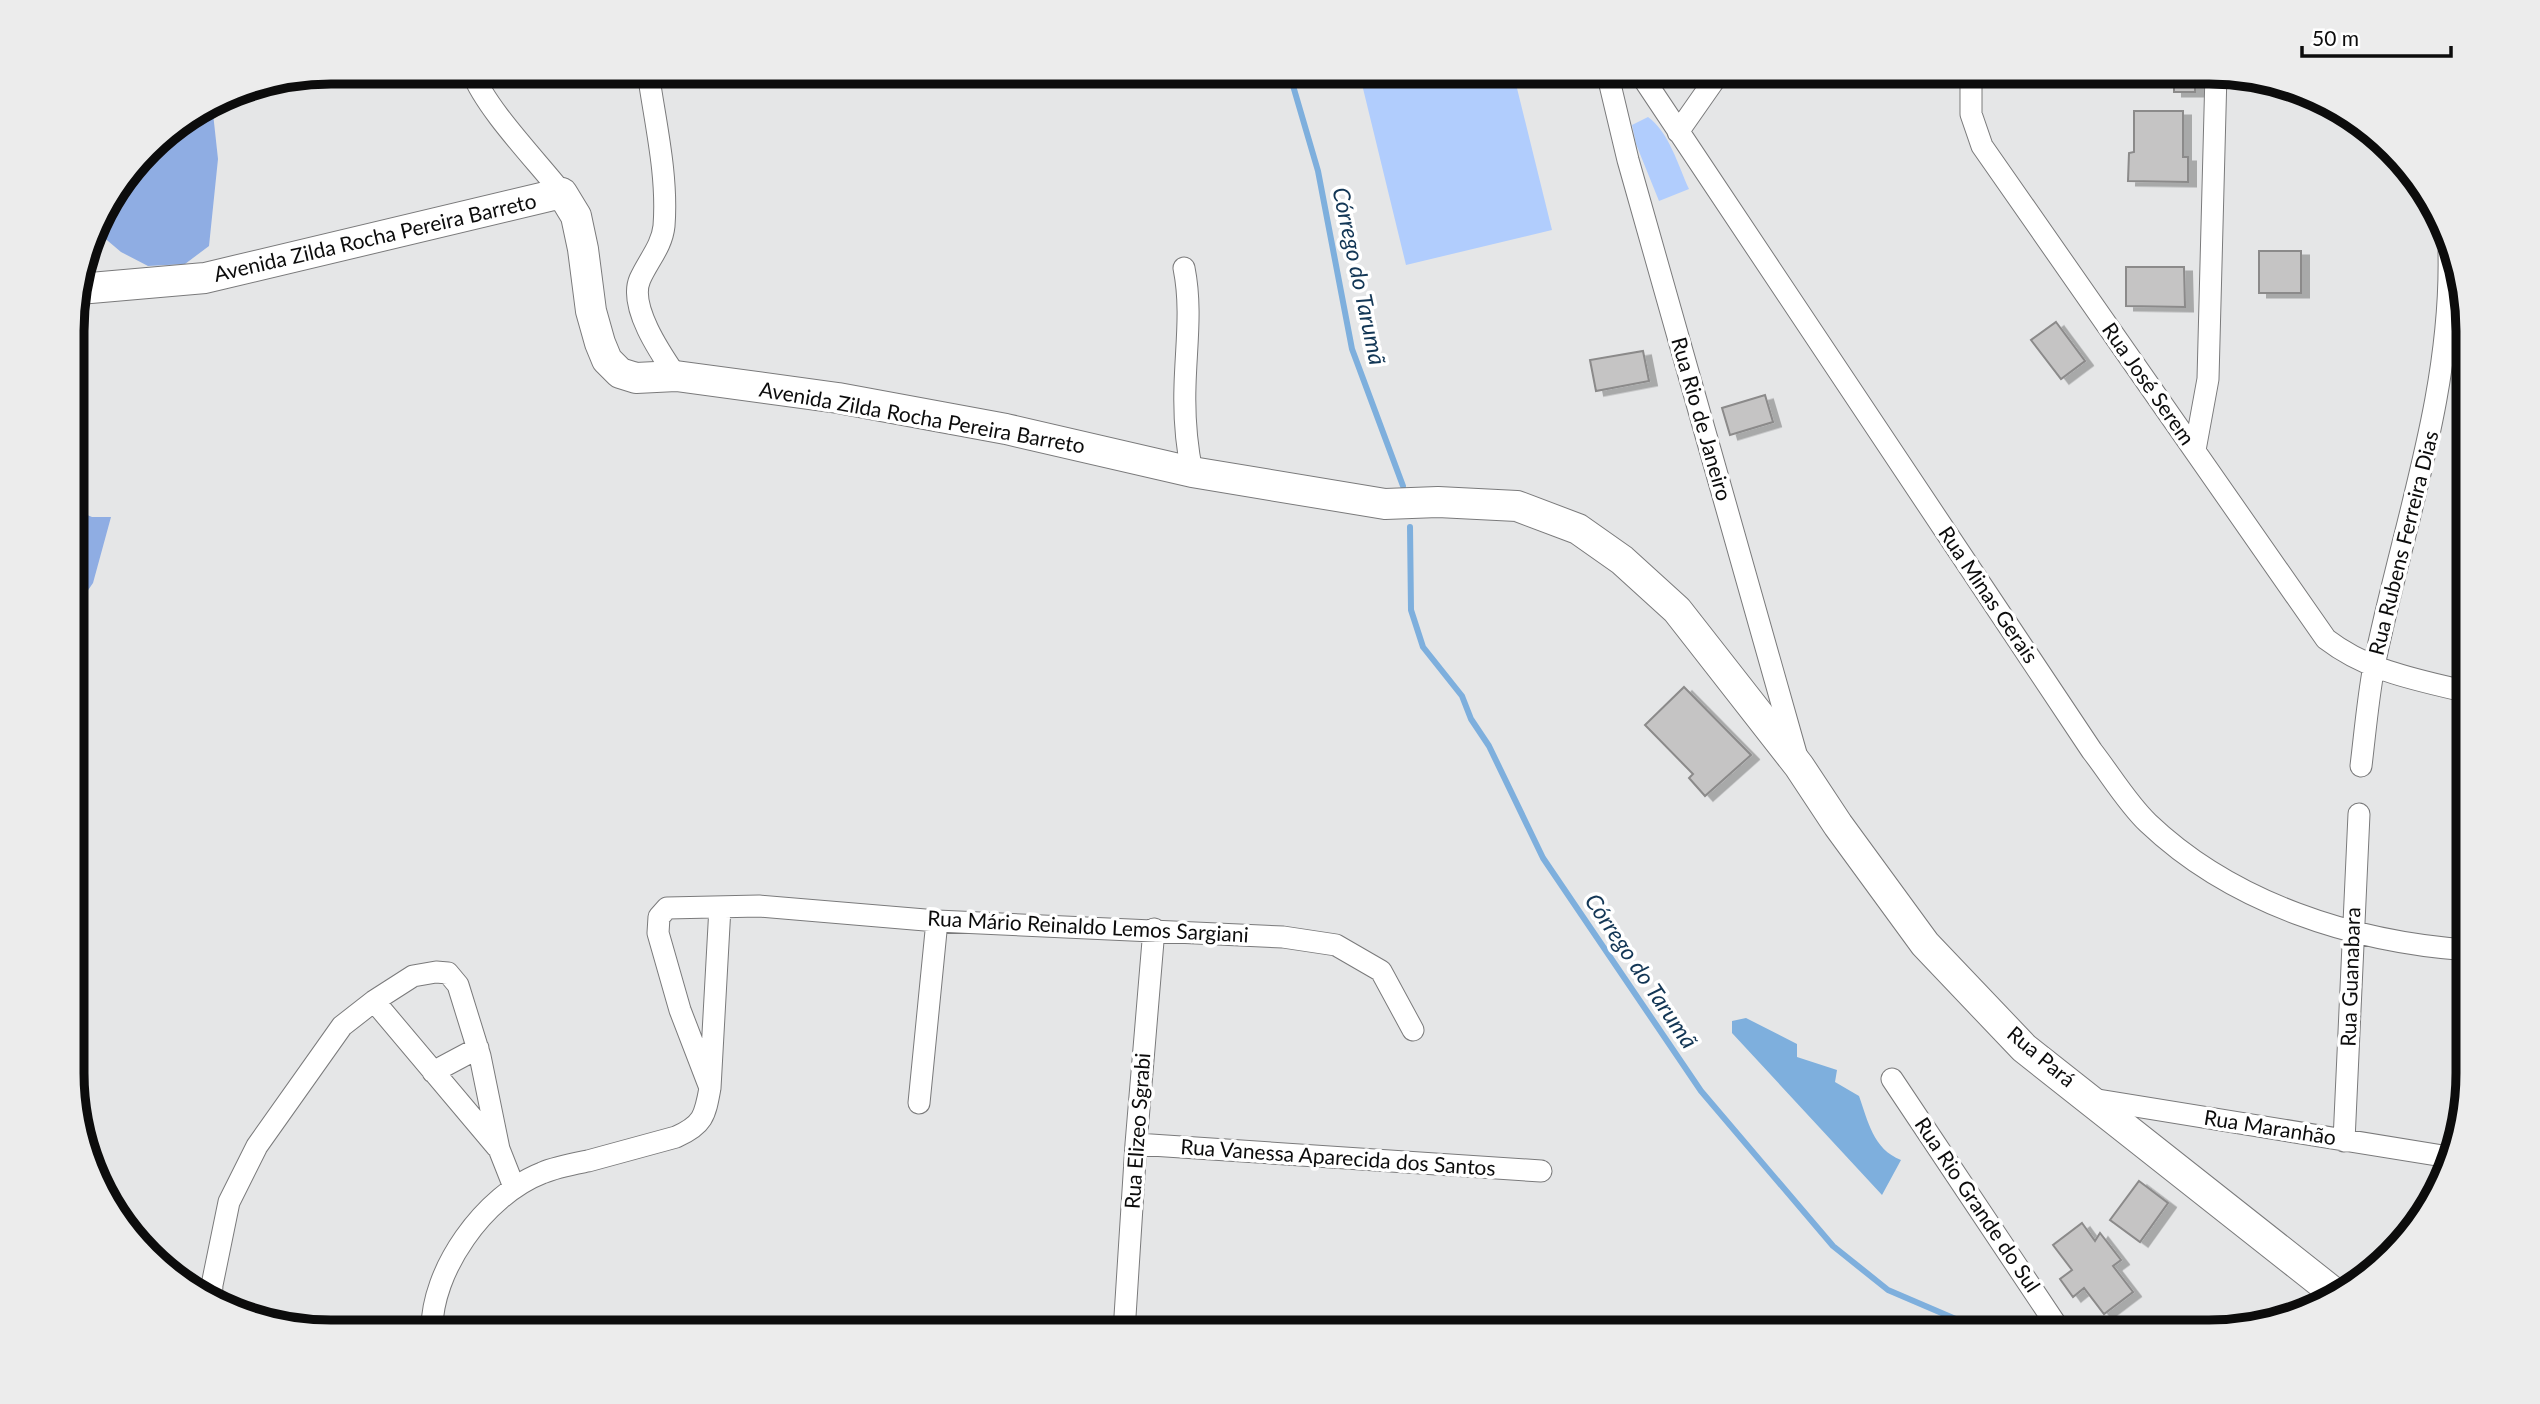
<svg xmlns="http://www.w3.org/2000/svg" width="2540" height="1404" viewBox="0 0 2540 1404" font-family="Lato,sans-serif">
	<style>
		.green { fill: #b1cdfd }
		.forest { fill: #8fade3 }
		.water { fill: #7eafdd }
		.lines { fill: none; stroke-linecap: round; stroke-linejoin: round }
		.stream { stroke: #7eafdd; stroke-width: 6 }
		.building { fill: #c5c4c4; stroke: #8b8a8a; stroke-width: 2; filter: url(#shadow) }
		.street-casing { stroke: #7a7a7b; stroke-width: 23 }
		.secondary-casing { stroke: #7a7a7b; stroke-width: 32 }
		.street { stroke: #fff; stroke-width: 21 }
		.secondary { stroke: #fff; stroke-width: 30 }
		.labels { text-anchor: middle; stroke-width: 7; stroke-linejoin: round; paint-order: stroke }
		.street-label { font-size: 21px; fill: #0c0c0c; stroke: #fff }
		.water-label { font-size: 23px; font-style: italic; fill: #123655; stroke: #fff }
		.rim { fill: none; stroke: #0c0c0c; stroke-width: 9 }
	</style>
	<defs>
		<filter id="shadow"><feDropShadow dx="8" dy="4.5" stdDeviation="0" flood-color="#0004"/></filter>
	</defs>
	<rect width="100%" height="100%" fill="#e5e6e7"/>
	<path class="green" d="M1359 72H1513L1552 230 1406 265Z
		M1648 117C1669 132 1678 165 1689 189L1659 201 1636 144 1632 125Z"/>
	<path class="forest" d="M212 104 218 159 209 246 185 264 148 266 121 252 95 230 99 216 160 136Z
		M73 509 92 517H111L93 583 73 612Z"/>
	<path class="water" d="M1746 1018 1797 1044V1057L1837 1070 1835 1082 1859 1096C1868 1121 1873 1149 1901 1160L1882 1195 1732 1033V1021Z"/>
	<g class="lines">
		<path class="stream" d="M1289 72 1318 171 1352 349 1403 486
			M1410 527 1411 610 1423 647 1462 696 1471 719 1489 746 1543 858 1701 1091 1833 1246 1888 1290 1986 1332"/>
	</g>
	<path class="building" d="M2174 72H2195V92H2174Z
		M2134 111H2183V157H2188V182L2128 181 2129 153 2134 152Z
		M2259 251H2301V293H2259Z
		M2126 267H2184L2185 307 2126 306Z
		M2056 322 2085 361 2061 379 2031 340Z
		M1643 351 1649 381 1596 391 1590 360Z
		M1765 395 1773 422 1730 435 1722 408Z
		M1684 687 1751 755 1705 796 1689 778 1693 774 1645 725Z
		M2139 1181 2168 1203 2140 1242 2110 1220Z
		M2082 1223 2095 1241 2100 1233 2121 1260 2113 1266 2133 1292 2104 1314 2084 1288 2073 1297 2060 1279 2072 1270 2053 1245Z"/>
	<g class="lines">
		<g class="street-casing">
			<path id="street" d="M472 72C486 109 536 160 562 193
				M648 72C655 122 668 175 664 226 662 246 648 261 640 279 628 306 661 354 676 376
				M1607 72 1628 160 1797 757
				M1639 72 2092 751C2110 774 2127 803 2148 823 2232 903 2353 942 2468 950
				M1971 72V114L1982 146 2326 639C2369 672 2416 679 2467 692
				M1678 132 1720 72
				M1184 268C1192 308 1186 346 1185 386 1184 416 1186 443 1192 472
				M2195 450 2208 379 2216 73
				M2361 766C2365 733 2368 698 2374 666 2402 528 2452 395 2449 253
				M374 1001 497 1147
				M433 1072 478 1048
				M1892 1079 2061 1332
				M710 1088 680 1010 658 933 659 917 667 908 759 906 937 921 1283 937 1336 945 1381 971 1413 1030
				M2092 1099 2449 1157
				M919 1103 937 921
				M2344 1141 2359 814
				M1136 1144 1541 1171
				M211 1301 212 1285 229 1202 257 1146 342 1026 374 1001 413 976 436 972 448 973 458 985 480 1056 499 1149 514 1187
				M432 1332C430 1271 485 1195 542 1173 556 1167 573 1164 588 1161 618 1153 647 1145 676 1137 703 1125 705 1116 710 1088L720 907
				M1124 1332 1136 1144 1154 929"/>
		</g>
		<g class="secondary-casing">
			<path id="secondary" d="M79 289 205 278 562 193 576 216 583 249 591 311 600 343 607 360 620 373 636 378 676 376 838 398 1006 429 1192 472 1385 504 1438 502 1517 506 1578 529 1622 560 1677 610 1799 766 1838 825 1925 944 2024 1048 2338 1296"/>
		</g>
		<use href="#street" class="street"/>
		<use href="#secondary" class="secondary"/>
	</g>
	<g class="labels">
		<g class="street-label">
			<text transform="translate(375 238) rotate(-13)" y="7">Avenida Zilda Rocha Pereira Barreto</text>
			<text transform="translate(2148 384) rotate(55)" y="7">Rua José Serem</text>
			<text transform="translate(922 418) rotate(10)" y="7">Avenida Zilda Rocha Pereira Barreto</text>
			<text transform="translate(1701 419) rotate(74)" y="7">Rua Rio de Janeiro</text>
			<text transform="translate(2404 543) rotate(-76)" y="7">Rua Rubens Ferreira Dias</text>
			<text transform="translate(1988 595) rotate(56)" y="7">Rua Minas Gerais</text>
			<text transform="translate(1088 927) rotate(3)" y="7">Rua Mário Reinaldo Lemos Sargiani</text>
			<text transform="translate(2351 977) rotate(-88)" y="7">Rua Guanabara</text>
			<text transform="translate(2041 1057) rotate(40)" y="7">Rua Pará</text>
			<text transform="translate(2270 1128) rotate(9)" y="7">Rua Maranhão</text>
			<text transform="translate(1138 1131) rotate(-86)" y="7">Rua Elizeo Sgrabi</text>
			<text transform="translate(1338 1158) rotate(4)" y="7">Rua Vanessa Aparecida dos Santos</text>
			<text transform="translate(1977 1205) rotate(56)" y="7">Rua Rio Grande do Sul</text>
		</g>
		<g class="water-label">
			<text transform="translate(1359 276) rotate(78)" y="8">Córrego do Tarumã</text>
			<text transform="translate(1641 971) rotate(56)" y="8">Córrego do Tarumã</text>
		</g>
	</g>
	<path d="M0 0H2540V1404H0ZM331 84H2209A247 247 0 0 1 2456 331V1073A247 247 0 0 1 2209 1320H331A247 247 0 0 1 84 1073V331A247 247 0 0 1 331 84Z" fill="#ececec" fill-rule="evenodd"/>
	<path class="rim" d="M331 84H2209A247 247 0 0 1 2456 331V1073A247 247 0 0 1 2209 1320H331A247 247 0 0 1 84 1073V331A247 247 0 0 1 331 84Z"/>
	<path d="M2302 46v10h149v-10" fill="none" stroke="#0c0c0c" stroke-width="3.5"/>
	<text x="2312" y="46" font-size="21" fill="#0c0c0c" stroke="#ffffff" stroke-width="5" paint-order="stroke">50 m</text>
</svg>
